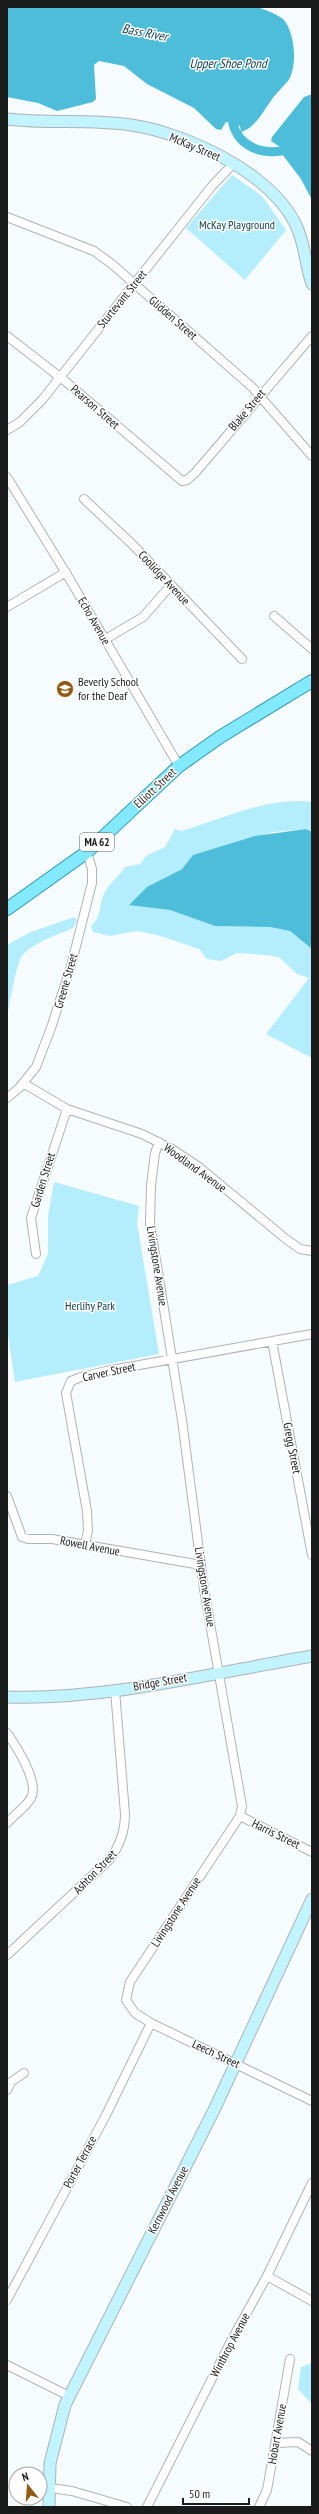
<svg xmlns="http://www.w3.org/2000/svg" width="319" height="2514" viewBox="0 0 319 2514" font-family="'PT Sans Narrow',sans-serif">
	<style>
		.green { fill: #b4edfc }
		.water { fill: #4ebdd9 }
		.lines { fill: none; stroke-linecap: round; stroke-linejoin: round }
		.canal { stroke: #4ebdd9; stroke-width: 9 }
		.street-casing { stroke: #aeb3b5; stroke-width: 10 }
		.secondary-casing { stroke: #aeb3b5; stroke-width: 13 }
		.primary-casing { stroke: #2897af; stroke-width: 14 }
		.street { stroke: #fff; stroke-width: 8 }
		.secondary { stroke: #c1f4ff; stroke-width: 11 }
		.primary { stroke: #83e9ff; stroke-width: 12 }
		.labels { text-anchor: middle; stroke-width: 3; stroke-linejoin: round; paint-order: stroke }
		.shield { fill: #fff; stroke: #5e5f5f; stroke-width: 1 }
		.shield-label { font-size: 11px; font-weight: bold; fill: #191b1b }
		.street-label { font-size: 12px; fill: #191b1b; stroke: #fff }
		.park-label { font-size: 12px; fill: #063b46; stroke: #fff }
		.poi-label { font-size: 12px; fill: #191b1b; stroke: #fff; text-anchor: start }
		.water-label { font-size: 13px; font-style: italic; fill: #093d48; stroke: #fff }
	</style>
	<rect width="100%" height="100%" fill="#f6fbfd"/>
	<path class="green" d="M232 175 262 196 286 230 245 280 186 228Z
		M312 802V832L306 829 274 832 193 855 182 869 166 877 129 904 170 910 215 926 270 927 290 931 312 949V1058L266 1034 309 978 297 974 279 957 267 955 237 953 221 961 207 959 199 949 161 936 137 931 109 936 93 932 91 926C103 915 98 905 105 892 110 883 119 876 125 867L140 864 146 856 165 847 175 829 182 831C221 819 270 796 312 802Z
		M74 917 77 920 73 928C56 936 35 941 22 956 16 964 10 1004 7 1015V945L31 932Z
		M54 1182 139 1206 137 1223 159 1354 15 1382 7 1328V1285L38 1276 48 1254V1216Z
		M312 2363V2426L311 2403 298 2389 301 2367Z"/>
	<path class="water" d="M7 7H258C265 10 277 14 283 19 295 31 298 67 288 81 282 88 275 94 270 102 262 113 255 128 241 132L240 126 226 122 221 130 216 129 194 108 147 84 124 66 99 61 94 65 96 99 93 102 57 111 38 103 7 97Z
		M312 94V200L301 179 282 154 280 147 271 141 272 137 304 97Z
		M306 829 312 832V949L290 931 270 927 215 926 170 910 129 905 147 887 182 869 193 855 255 836Z"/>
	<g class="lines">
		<path class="canal" d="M233 124C239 146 260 154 281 151"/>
		<g class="street-casing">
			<path id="street" d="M7 217 94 251 113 265 252 387 312 456
				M7 336 65 381 182 481 187 480 195 473 312 336
				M7 430 20 422 42 400 212 186 233 164
				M7 477 69 578 179 766
				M84 499 132 544 242 659
				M7 607 66 572
				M274 616 312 649
				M104 640 143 617 171 585
				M23 1083 67 1109 142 1134 172 1149 199 1167 286 1239 300 1249 312 1251
				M7 1098 19 1088 36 1067 51 1028 71 966 92 883V869L87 852
				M159 1142 155 1153 151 1186 150 1223 182 1420 204 1589 242 1806 240 1816 130 1982 126 2000 135 2013 151 2023 312 2101
				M36 1254 31 1218 67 1109
				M272 1341 312 1555
				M7 1496 22 1537 28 1539H52L201 1565
				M85 1544 88 1531 87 1511 66 1393 71 1381 81 1377 106 1371 312 1334
				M7 1733C16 1746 40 1783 31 1798 26 1807 14 1815 7 1823
				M240 1816 312 1852
				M7 1955 109 1860C120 1846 125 1832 125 1814L115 1690
				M7 2090 11 2082 24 2073
				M267 2276 312 2301
				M7 2300 106 2115 151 2023
				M7 2365 69 2396
				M277 2443 298 2442 312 2451
				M50 2488 72 2491 127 2507
				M147 2507 230 2343 267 2276 312 2183
				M259 2507 267 2490 290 2359"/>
		</g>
		<g class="secondary-casing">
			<path id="secondary" d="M7 119C48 124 90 119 131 125 186 133 269 172 295 223 305 242 305 264 312 284
				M7 1697C108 1700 213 1673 312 1656
				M49 2507 50 2463 65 2405 215 2108 312 1899"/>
		</g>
		<g class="primary-casing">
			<path id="primary" d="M7 909 87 852 179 766 220 737 312 681"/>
		</g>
		<use href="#street" class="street"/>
		<use href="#secondary" class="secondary"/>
		<use href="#primary" class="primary"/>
	</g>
	<defs>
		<g id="school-disc" transform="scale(0.9)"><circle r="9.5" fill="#915a11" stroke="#fff"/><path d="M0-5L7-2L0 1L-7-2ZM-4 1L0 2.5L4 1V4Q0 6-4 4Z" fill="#fff"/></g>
	</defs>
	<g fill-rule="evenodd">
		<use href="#school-disc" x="65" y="689"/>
	</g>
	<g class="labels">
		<rect class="shield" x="80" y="833" width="34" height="18" rx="3"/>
		<g class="shield-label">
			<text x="97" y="846">MA 62</text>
		</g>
		<g class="street-label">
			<text transform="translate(195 147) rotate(23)" y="4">McKay Street</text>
			<text transform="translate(122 299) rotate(-51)" y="4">Sturtevant Street</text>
			<text transform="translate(173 318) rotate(41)" y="4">Glidden Street</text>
			<text transform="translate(95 407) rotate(41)" y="4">Pearson Street</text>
			<text transform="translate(247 410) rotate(-50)" y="4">Blake Street</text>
			<text transform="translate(164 578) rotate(47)" y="4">Coolidge Avenue</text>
			<text transform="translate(94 621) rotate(60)" y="4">Echo Avenue</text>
			<text transform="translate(155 788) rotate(-43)" y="4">Elliott Street</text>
			<text transform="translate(66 981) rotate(-74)" y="4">Greene Street</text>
			<text transform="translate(195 1168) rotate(36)" y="4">Woodland Avenue</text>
			<text transform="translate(43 1180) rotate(-73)" y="4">Garden Street</text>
			<text transform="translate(157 1266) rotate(81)" y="4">Livingstone Avenue</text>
			<text transform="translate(109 1372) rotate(-12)" y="4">Carver Street</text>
			<text transform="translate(292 1448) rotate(79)" y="4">Gregg Street</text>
			<text transform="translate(90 1546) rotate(11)" y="4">Rowell Avenue</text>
			<text transform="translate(205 1587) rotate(81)" y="4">Livingstone Avenue</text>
			<text transform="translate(160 1682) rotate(-10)" y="4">Bridge Street</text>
			<text transform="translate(276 1834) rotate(26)" y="4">Harris Street</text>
			<text transform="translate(95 1872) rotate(-46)" y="4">Ashton Street</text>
			<text transform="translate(176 1912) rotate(-57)" y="4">Livingstone Avenue</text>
			<text transform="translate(216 2054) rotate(25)" y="4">Leech Street</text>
			<text transform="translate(80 2162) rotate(-62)" y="4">Porter Terrace</text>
			<text transform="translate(168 2200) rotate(-63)" y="4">Kernwood Avenue</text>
			<text transform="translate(230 2345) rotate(-62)" y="4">Winthrop Avenue</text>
			<text transform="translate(277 2434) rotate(-80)" y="4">Hobart Avenue</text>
		</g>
		<g class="park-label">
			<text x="237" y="229">McKay Playground</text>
			<text x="90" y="1310">Herlihy Park</text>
		</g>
		<g class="poi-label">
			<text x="78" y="686">Beverly School<tspan x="78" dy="14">for the Deaf</tspan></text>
		</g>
		<g class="water-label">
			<text transform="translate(145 32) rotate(11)" y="5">Bass River</text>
			<text x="228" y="68">Upper Shoe Pond</text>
		</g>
	</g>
	<rect width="319" height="2514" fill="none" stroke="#191b1b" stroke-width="16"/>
	<g transform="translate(28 2486) rotate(343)"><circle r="19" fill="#ffffff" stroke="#a3a4a4"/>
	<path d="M0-3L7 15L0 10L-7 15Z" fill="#915a11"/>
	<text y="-6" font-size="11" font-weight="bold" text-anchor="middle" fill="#191b1b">N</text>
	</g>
	<path d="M183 2498v6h66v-6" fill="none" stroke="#191b1b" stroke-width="2"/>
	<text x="189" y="2498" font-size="12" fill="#191b1b" stroke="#ffffff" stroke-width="3" paint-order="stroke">50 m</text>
</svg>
